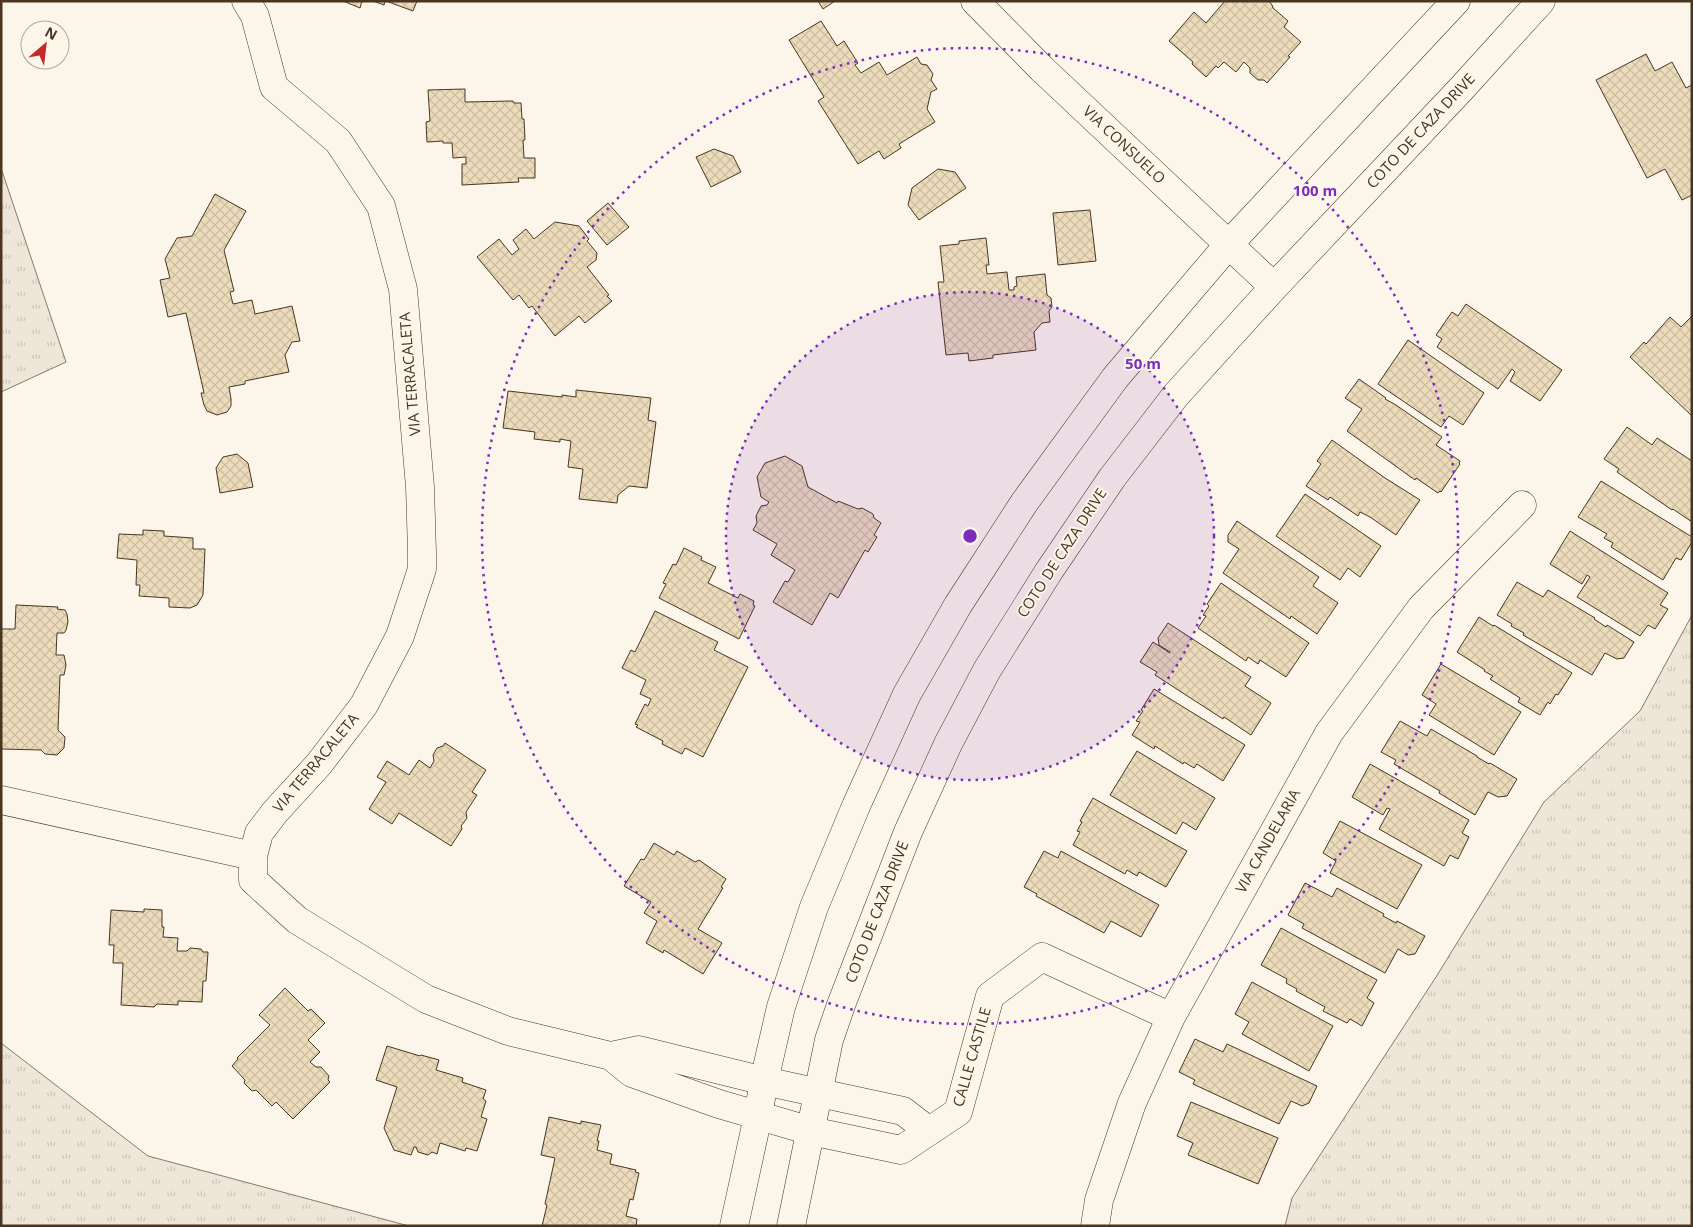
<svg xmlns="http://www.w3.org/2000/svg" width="1693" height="1227" viewBox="0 0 1693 1227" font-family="'Open Sans',sans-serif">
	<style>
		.grass { fill: url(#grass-tufts); stroke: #887966 }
		.building { fill: url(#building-cross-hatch); stroke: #4a3520 }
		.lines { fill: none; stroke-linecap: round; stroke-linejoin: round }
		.minor-casing { stroke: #4a3520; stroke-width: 29 }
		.major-casing { stroke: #4a3520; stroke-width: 29 }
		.minor { stroke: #fbf6e9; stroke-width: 28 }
		.major { stroke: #fbf6e9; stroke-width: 28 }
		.ring { fill: none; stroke: #7b2cbf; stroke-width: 2.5; stroke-dasharray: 2.5 5 }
		.labels { text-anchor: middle; stroke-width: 4; stroke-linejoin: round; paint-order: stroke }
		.street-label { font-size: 15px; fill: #4a3520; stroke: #fbf6e9 }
		.centre { fill: #7b2cbf; stroke: #fbf6e9; stroke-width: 2.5 }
		.ring-label { font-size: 15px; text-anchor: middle; font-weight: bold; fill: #7b2cbf; stroke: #fbf6e9; stroke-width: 4; stroke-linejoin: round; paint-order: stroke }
	</style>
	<defs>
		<pattern id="grass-tufts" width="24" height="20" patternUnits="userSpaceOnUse" patternTransform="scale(1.25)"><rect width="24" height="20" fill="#ede6d9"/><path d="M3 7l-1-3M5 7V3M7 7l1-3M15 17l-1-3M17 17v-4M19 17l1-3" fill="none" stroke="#cdc6ba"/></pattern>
		<pattern id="building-cross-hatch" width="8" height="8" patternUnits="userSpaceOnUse" patternTransform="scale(1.25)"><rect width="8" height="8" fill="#ecdcbc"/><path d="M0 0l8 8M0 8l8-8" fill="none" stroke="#ccbda1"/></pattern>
	</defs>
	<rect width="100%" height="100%" fill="#fbf6e9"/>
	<path class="grass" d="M1 168 66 362 1 392Z
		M1692 615V1226H1285L1292 1198 1436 977 1544 802 1640 711Z
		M1 1043 148 1156 409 1226H1Z"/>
	<path class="building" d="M343 1H362L360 8Z
		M373 1H385L384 5Z
		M386 1H417L413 11Z
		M818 1H835L823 9Z
		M1225 1H1269L1272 5 1273 8 1288 21 1284 27 1301 42 1288 56 1290 57 1267 83 1264 80H1258L1250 73V68L1244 62 1236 72 1224 62 1218 68 1216 66 1206 77 1192 64 1193 62 1169 41 1194 12 1206 23Z
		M821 21 837 46 844 41 858 63 855 65 861 73 879 62 887 75 917 57 921 64 927 65 933 74 931 80 937 89 931 92 927 109 935 122 899 144 901 148 884 159 879 151 858 164 818 101 824 97 789 40Z
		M1646 54 1655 71 1672 62 1686 88 1692 85V195L1682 200 1665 169 1647 178 1596 80Z
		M465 89V102L513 101 514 103H521L522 119H524L525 140H523L524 158H535V178H518L519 182 462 185V164H466V157L453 158 452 143H443V141L427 142 426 122 430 121 428 90Z
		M714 149 733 156 741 172 711 187 696 157Z
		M938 169 955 172 966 188 919 220 908 205 912 188Z
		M215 194 246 211 224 250 234 291 230 292 233 304 252 300 255 314 292 306 300 341 292 342 285 355 289 372 245 381V384L229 387 231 399V406L227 412 217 415 207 411 204 405 201 393H204L186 313 168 317 160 280 170 278 165 259 177 238 192 236Z
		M608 203 629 227 607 245 587 221Z
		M1090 210 1096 261 1058 265 1053 213Z
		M555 222 579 226 589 239 587 241 597 253 596 260 587 267 609 295 607 296 612 301 585 323 579 316 555 336 532 306 529 308 519 295 513 300 477 257 499 239 512 255 519 249 513 240 526 229 534 239Z
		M986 238 989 265H986L987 274 1007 272 1009 290H1014V287L1017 286 1016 277 1045 274 1047 295 1051 298 1052 307 1049 311 1050 322 1042 323 1034 332 1036 350 993 355V358L969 361 968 353 946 355 938 282H944L940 246 959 244V241Z
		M1466 304 1562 370 1540 401 1510 381 1515 372 1512 369 1498 389 1437 347 1442 339 1436 335 1452 312 1458 316Z
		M1692 316V416L1630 357 1644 342 1646 344 1670 317 1681 327Z
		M1408 340 1484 393 1463 425 1449 416 1441 427 1378 384Z
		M1359 379 1386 398 1385 399 1396 405 1442 437 1436 445 1460 461 1459 463 1460 464 1441 492 1440 491 1438 493 1416 478 1415 480 1347 431 1362 409 1345 398Z
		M576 390 651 398 648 420 656 422 647 488 629 486 618 495 617 503 579 499 583 469 568 467 571 441 560 439V442L534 439 535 432 503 428 508 391 562 397V395L576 397Z
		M1627 427 1652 445 1657 438 1692 461V522L1673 509 1672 510 1617 472 1619 469 1604 459Z
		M1332 440 1385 478 1420 500 1396 535 1370 517 1360 512 1358 516 1330 497 1328 500 1306 486 1321 464 1317 461Z
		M237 454 248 463 253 487 220 493 216 468 223 457Z
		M785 456 802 466 808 487 837 503 838 501 858 509 862 508 873 514 874 518 881 523 874 535 877 537 868 552 865 550 838 598 830 593 812 625 773 602 785 581 788 582 795 570 771 555 777 544 753 530 757 523 756 516 761 506 767 505 769 502 761 497 757 477 765 463Z
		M1601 481 1692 537V542L1681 560 1676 558 1663 580 1611 547 1613 543 1604 538 1607 534 1578 517Z
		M1305 494 1381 546 1360 577 1348 568 1340 580 1276 536Z
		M1237 521 1319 577 1313 586 1338 603 1317 634 1291 616 1290 619 1223 573 1239 549 1228 542V535Z
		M143 530 164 531V536L193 538V549H205L203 595 197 605 190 608 169 607V598L139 596 140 585H136L137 560 117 558 119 534 143 535Z
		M1570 531 1668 593 1660 605 1668 609 1655 629 1648 625 1640 636 1577 597 1590 577 1587 575 1582 584 1550 564Z
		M684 548 702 557 701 560 716 567 708 583 738 598 740 594 754 601 753 605 755 606 739 639 659 598 666 584 663 583 673 564 676 565Z
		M1517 582 1543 597 1548 590 1595 618 1594 619 1606 627 1607 625 1634 642 1624 658 1617 659 1605 653 1592 675 1523 635 1524 633 1511 626 1512 624 1497 615Z
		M1221 583 1309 643 1286 677 1260 660 1258 664 1248 657 1246 661 1198 628 1206 616 1203 615 1209 606 1207 604Z
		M16 605 58 607 57 609 65 610 67 614 68 622 66 630 64 633H57L56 655H64L66 665 64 675H60L58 730 65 737 64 748 57 755 45 754 41 750 1 749V629H15Z
		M655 611 718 642 714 650 748 667 703 757 685 748 682 754 662 744 663 741 636 727 638 725 635 724 645 704 648 706 651 699 640 694 646 680 622 668 631 650 635 652Z
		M1479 617 1493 626 1494 625 1572 673 1558 695 1556 694 1550 704 1548 702 1540 715 1518 702 1520 698 1490 679 1493 676 1484 671 1485 670 1457 652Z
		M1168 623 1251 677 1245 686 1271 703 1251 735 1224 717 1223 719 1155 675 1157 672 1140 662 1153 642 1170 653V652L1159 645 1158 638Z
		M1441 664 1521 712 1494 755 1429 715 1436 704 1422 695Z
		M1154 689 1245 745 1223 781 1197 764 1194 768 1184 762 1183 764 1155 746 1154 749 1132 735 1140 722 1136 721 1143 711 1141 710Z
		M1400 721 1427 736 1431 729 1477 756V757L1489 764 1490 763 1517 779 1507 796 1498 797 1488 792 1475 815 1439 793 1440 791 1394 764 1396 760 1381 752Z
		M445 743 486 770 472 792 477 795 466 812 467 818 461 826 462 829 451 846 399 813 392 824 369 809 386 782 377 777 387 761 409 775 419 760 430 768 434 761 433 755 437 748 443 746Z
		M1137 751 1215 798 1196 830 1183 822 1176 834 1110 795Z
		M1370 764 1469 820 1462 833 1469 837 1458 859 1450 855 1444 866 1379 829 1390 809 1387 808 1383 815 1352 797Z
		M1093 798 1187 851 1166 887 1139 872 1137 876 1127 870 1125 874 1073 845 1080 832 1077 831 1082 822 1080 821Z
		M1340 821 1422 865 1397 909 1330 873 1336 861 1323 853Z
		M654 843 674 855 677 851 695 862 699 860 726 879 721 887 723 888 698 929 722 943 703 974 664 950 663 953 646 943 657 921 644 913 651 902 624 886 641 859 644 860Z
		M1044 851 1058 858 1061 851 1159 905 1141 937 1111 921 1104 933 1036 896 1037 894 1024 887Z
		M1305 883 1332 897 1337 888 1384 914 1383 916 1396 923 1397 921 1425 936 1415 954 1408 955 1398 949 1385 973 1302 928 1304 924 1288 915Z
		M144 909 162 910V927H164L163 937 178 938 177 951H187L190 948 201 949 203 952H208L206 981H203L202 1002 178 1001V1005L157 1004 154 1007 121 1005 123 963H113L114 945H109L111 910 144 912Z
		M1281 928 1377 980 1367 998 1374 1003 1362 1026 1350 1019 1347 1023 1323 1011 1325 1007 1296 991 1297 989 1286 983 1287 979 1261 965Z
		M1252 982 1333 1026 1309 1071 1242 1034 1249 1022 1235 1014Z
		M285 988 308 1011 311 1009 325 1023 308 1040 320 1052 310 1062 316 1067H321L329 1076 328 1080 330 1082 293 1119 276 1102 272 1106 256 1090 252 1091 244 1083 245 1080 232 1066 238 1059 237 1058 270 1025 259 1015Z
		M1195 1039 1223 1052 1227 1044 1317 1086 1309 1103 1302 1106 1291 1101 1279 1124 1193 1084 1195 1080 1179 1072Z
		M387 1046 420 1056 421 1055 439 1060 436 1070 463 1078 462 1082 486 1090 483 1099 486 1101 481 1117 487 1119 477 1151 466 1148 465 1151 440 1143 437 1154 432 1152 428 1155 418 1152 416 1147H414L411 1155 394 1150 384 1128 397 1087 376 1080Z
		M1191 1102 1278 1138 1258 1184 1188 1155 1193 1143 1177 1136Z
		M549 1117 581 1124V1121L601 1125 597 1141H599L597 1150 612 1154 610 1164 636 1170 635 1172 639 1173 633 1200 630 1199 626 1216 637 1219 636 1226H542L547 1205 545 1204 555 1158 541 1155Z"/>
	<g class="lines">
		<g class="minor-casing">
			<path id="minor" d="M246 1 255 16 274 87 338 141 381 206 403 289 420 487 422 552V569L400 636 364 705 319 764 275 812 259 833 253 856V880L297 920 426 999 508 1031 611 1056 632 1073 719 1104 811 1131 901 1150 958 1112 990 996 1042 957 1171 1017
				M975 1 1042 69 1274 287
				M1 800 253 856
				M611 1056 639 1050 764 1081 903 1111 929 1131
				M1095 1226 1099 1200 1132 1103 1171 1017 1329 733 1421 608 1522 505"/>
		</g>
		<g class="major-casing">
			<path id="major" d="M734 1226 758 1116 764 1081 781 1007 814 907 856 806 907 694 958 605 1024 503 1115 378 1229 244 1456 1
				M791 1226 829 1040 841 1005 908 832 948 744 987 670 1049 571 1112 478 1176 395 1274 287 1462 88 1541 1"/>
		</g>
		<use href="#minor" class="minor"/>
		<use href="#major" class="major"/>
	</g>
	<circle cx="970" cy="536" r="244" fill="#7b2cbf" fill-opacity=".12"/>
	<g class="ring">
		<circle cx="970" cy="536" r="244"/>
		<circle cx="970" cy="536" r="488"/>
	</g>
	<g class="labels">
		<g class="street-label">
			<text transform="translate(1421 131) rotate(-47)" y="5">COTO DE CAZA DRIVE</text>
			<text transform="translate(1124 145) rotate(43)" y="5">VIA CONSUELO</text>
			<text transform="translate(410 374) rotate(-95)" y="5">VIA TERRACALETA</text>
			<text transform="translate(1062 553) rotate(-57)" y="5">COTO DE CAZA DRIVE</text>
			<text transform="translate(316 763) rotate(-50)" y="5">VIA TERRACALETA</text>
			<text transform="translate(1268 841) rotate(-61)" y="5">VIA CANDELARIA</text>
			<text transform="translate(877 912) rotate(-69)" y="5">COTO DE CAZA DRIVE</text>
			<text transform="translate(972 1057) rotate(-74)" y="5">CALLE CASTILE</text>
		</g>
	</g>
	<circle cx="970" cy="536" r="8" class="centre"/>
	<g class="ring-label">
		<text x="1315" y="196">100 m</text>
		<text x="1143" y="369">50 m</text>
	</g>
	<rect width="1693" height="1227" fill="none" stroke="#4a3520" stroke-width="5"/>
	<g transform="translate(45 45) rotate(28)"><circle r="24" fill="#fbf6e9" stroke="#b4a999"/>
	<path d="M0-4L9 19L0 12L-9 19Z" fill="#c62828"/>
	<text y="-8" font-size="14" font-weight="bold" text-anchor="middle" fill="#4a3520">N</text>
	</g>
</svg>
